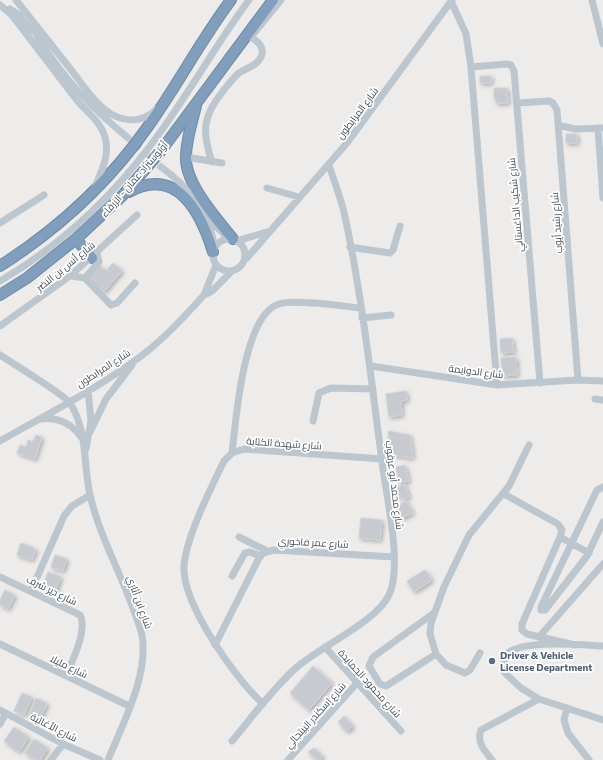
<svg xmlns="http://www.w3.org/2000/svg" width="603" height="760" font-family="Commissioner,Cairo,sans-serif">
<defs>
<filter id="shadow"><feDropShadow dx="2" dy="2" stdDeviation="2" flood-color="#0004"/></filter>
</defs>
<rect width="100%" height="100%" fill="#eeebeb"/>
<path fill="#c8cad1" stroke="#cfd2d7" filter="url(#shadow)" d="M480,76h11v7h-11z
M494,88h13l1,15h-12v-4h-2z
M566,134h11v9h-11z
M113,263l9,8 -18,21 -16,-14 11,-13 7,6z
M512,338l2,14 -13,1 -1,-14z
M516,357l1,18 -15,1 -1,-18z
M406,391l1,9 -6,1 1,14 -13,2 -3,-23z
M388,431l22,4 3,23 -22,-3z
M36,435l6,2 -7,22 -18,-6 3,-8 6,2 2,-7 5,2z
M405,465l4,16 -10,2 -3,-16z
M405,485l4,12 -7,2 -1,-4 -5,2 -3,-9z
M406,501l7,12 -14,6 -6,-11z
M361,518l21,2 -2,20 -21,-2z
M21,543l15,6 -4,11 -15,-5z
M55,555l12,4 -4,12 -12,-4z
M425,570l7,10 -18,12 -7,-11z
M48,572l13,5 -6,15 -13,-5z
M5,590l10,5 -7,14 -8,-4v-5z
M313,666l19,17 -23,27 -19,-17z
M22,693l10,4 -8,18 -10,-4z
M36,698l11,5 -7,17 -11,-5z
M344,716l9,10 -6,6 -9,-10z
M14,727l15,10 -10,15 -15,-11z
M34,739l14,9 -8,12h-4l-11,-7z
M314,748l9,9 -3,3h-3l-9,-8z"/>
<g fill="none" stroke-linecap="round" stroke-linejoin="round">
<path stroke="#ccccce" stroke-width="7" stroke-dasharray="7 3.5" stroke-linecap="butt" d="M127,137l34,30"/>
<defs>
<path id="highway" d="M196,106c-4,17 -10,34 -10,51 -1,27 31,62 47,82
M129,192c48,-27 72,21 84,60
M76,239l16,19
M0,266c58,-37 110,-85 149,-141 29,-41 52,-85 82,-125
M0,295l27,-17 49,-39 46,-43 38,-44 113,-152"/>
</defs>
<use href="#highway" stroke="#6d8aa8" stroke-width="12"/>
<path stroke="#bcc6cf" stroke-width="7" d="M16,0c19,24 37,47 56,71 11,14 23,33 39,43 17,9 31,8 45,-4
M592,0l11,44
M451,1l15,33 5,33 26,318
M0,5l11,9c22,28 43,57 65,85 10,13 24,21 29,38 5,18 -3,33 -10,50
M10,9l9,6 11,16
M30,24c5,7 8,14 13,21 22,35 52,66 84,92
M251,37l30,-37
M471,67l36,-3 4,1 3,6 26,312
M517,103l32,-2 4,2 4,7 21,270
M558,125l17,4 27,-1
M598,128l5,70
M186,157l36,6
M212,162c-10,-30 -10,-45 11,-71 5,-6 10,-13 16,-18 7,-5 18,-7 22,-16 5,-12 -6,-17 -15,-23
M161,167c27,19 46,44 53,76
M267,188l32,9
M209,220l17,16
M0,223l44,-28
M213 255a16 16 0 1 1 32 0a16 16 0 1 1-32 0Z
M237,241l33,-10
M350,247l40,6 3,-3 7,-24
M246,259l101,-116 105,-143
M70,276l15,2 14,-16 -2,-8
M85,278l26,27 6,-2 18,-20
M0,281c58,-34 109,-81 150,-135 36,-47 64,-99 99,-146
M204,295l12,-30
M362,318l29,-3
M0,326l70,-50 67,-61
M0,355c12,8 65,40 70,48 18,28 13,61 20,92 11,48 39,92 52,140 7,40 -19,88 -34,125
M371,366l126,19 81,-5 25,1
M595,399l8,1
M40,419c17,-2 31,4 41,18
M313,421l6,-28 12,-5 42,1
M90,432l16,-33 26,-34
M0,441c46,-26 99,-53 141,-85 23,-17 43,-39 63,-61l8,-4 20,-20
M86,449l5,-28 -3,-31
M232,453c4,-33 11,-138 47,-149 15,-5 63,2 81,4
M603,487l-6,3 -56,117v3h4l42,-54 16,-34
M504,494l54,30 4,6 -2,7 -38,87v6l5,4 48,11
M239,537l28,14
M560,537l29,16
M232,576l13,-23 5,-1 10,4
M0,577l80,38c8,14 -8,47 -14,61
M31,591l33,-75 8,-10 18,-11
M434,613l-61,44 -4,9 11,18 6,2 50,-32
M539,637l64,-73
M0,644l129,62
M215,645l43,-85 5,-7 11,-3 120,7
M603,646c-21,-1 -82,-7 -96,8 -4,5 -3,12 -3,18l17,16 18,11 64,21
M325,647l76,84
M480,653l-10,17 -5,3 -19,-8 -10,-11 -6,-20 1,-11 13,-36 25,-52 40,-49 20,-41
M263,704c-28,-26 -81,-100 -79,-138 2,-29 27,-78 40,-105l8,-8 12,-4 138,10
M567,708l-3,12 4,13 21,27
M0,710l63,34 37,16
M0,724l6,-11
M232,741c21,-25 41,-53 65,-74 24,-21 79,-45 92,-72 14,-29 -3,-100 -7,-133 -11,-84 -20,-167 -38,-250 -4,-16 -10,-31 -15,-47
M51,760l12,-16
M288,760l69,-77
M492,760c-7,-9 -16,-18 -11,-30l58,-31"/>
<use href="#highway" stroke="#819fbc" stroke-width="10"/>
</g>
<circle fill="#5c6f8a" stroke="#fff" stroke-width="1.5" cx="492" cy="661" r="4"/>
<g text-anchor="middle" stroke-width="3.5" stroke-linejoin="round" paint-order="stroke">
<g font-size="10" fill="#444f59" stroke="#fff">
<text transform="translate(357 113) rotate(-53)" y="4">شارع المرابطون</text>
<text transform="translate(134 179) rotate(-49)" y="4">أوتوستراد عمان - الزرقاء</text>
<text transform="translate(515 205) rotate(-95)" y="4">شارع شكيب الداغستاني</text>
<text transform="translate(556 223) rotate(-94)" y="4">شارع رشيد أيوب</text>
<text transform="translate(65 266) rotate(-39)" y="4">شارع أنس بن النضر</text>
<text transform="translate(103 368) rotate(-33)" y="4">شارع المرابطون</text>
<text transform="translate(476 371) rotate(7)" y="4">شارع الدوايمة</text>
<text transform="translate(284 443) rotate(4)" y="4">شارع شهدة الكتابة</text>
<text transform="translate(395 485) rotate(83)" y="4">شارع محمد أبو عرقوب</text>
<text transform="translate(313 542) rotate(3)" y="4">شارع عمر فاخوري</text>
<text transform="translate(52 590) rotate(26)" y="4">شارع دير شرف</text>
<text transform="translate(140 602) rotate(70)" y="4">شارع ابن أثاري</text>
<text transform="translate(69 666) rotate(26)" y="4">شارع مليلا</text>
<text transform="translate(370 683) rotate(48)" y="4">شارع محمود الحمايدة</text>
<text transform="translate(315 715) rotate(-48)" y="4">شارع إسكندر البيتجالي</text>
<text transform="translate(54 727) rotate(27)" y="4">شارع الأغالبة</text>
</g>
<g font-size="10" font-weight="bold" fill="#4e5e75" stroke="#fff" text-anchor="start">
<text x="500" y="659">Driver &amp; Vehicle<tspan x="500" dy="12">License Department</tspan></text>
</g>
</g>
</svg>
